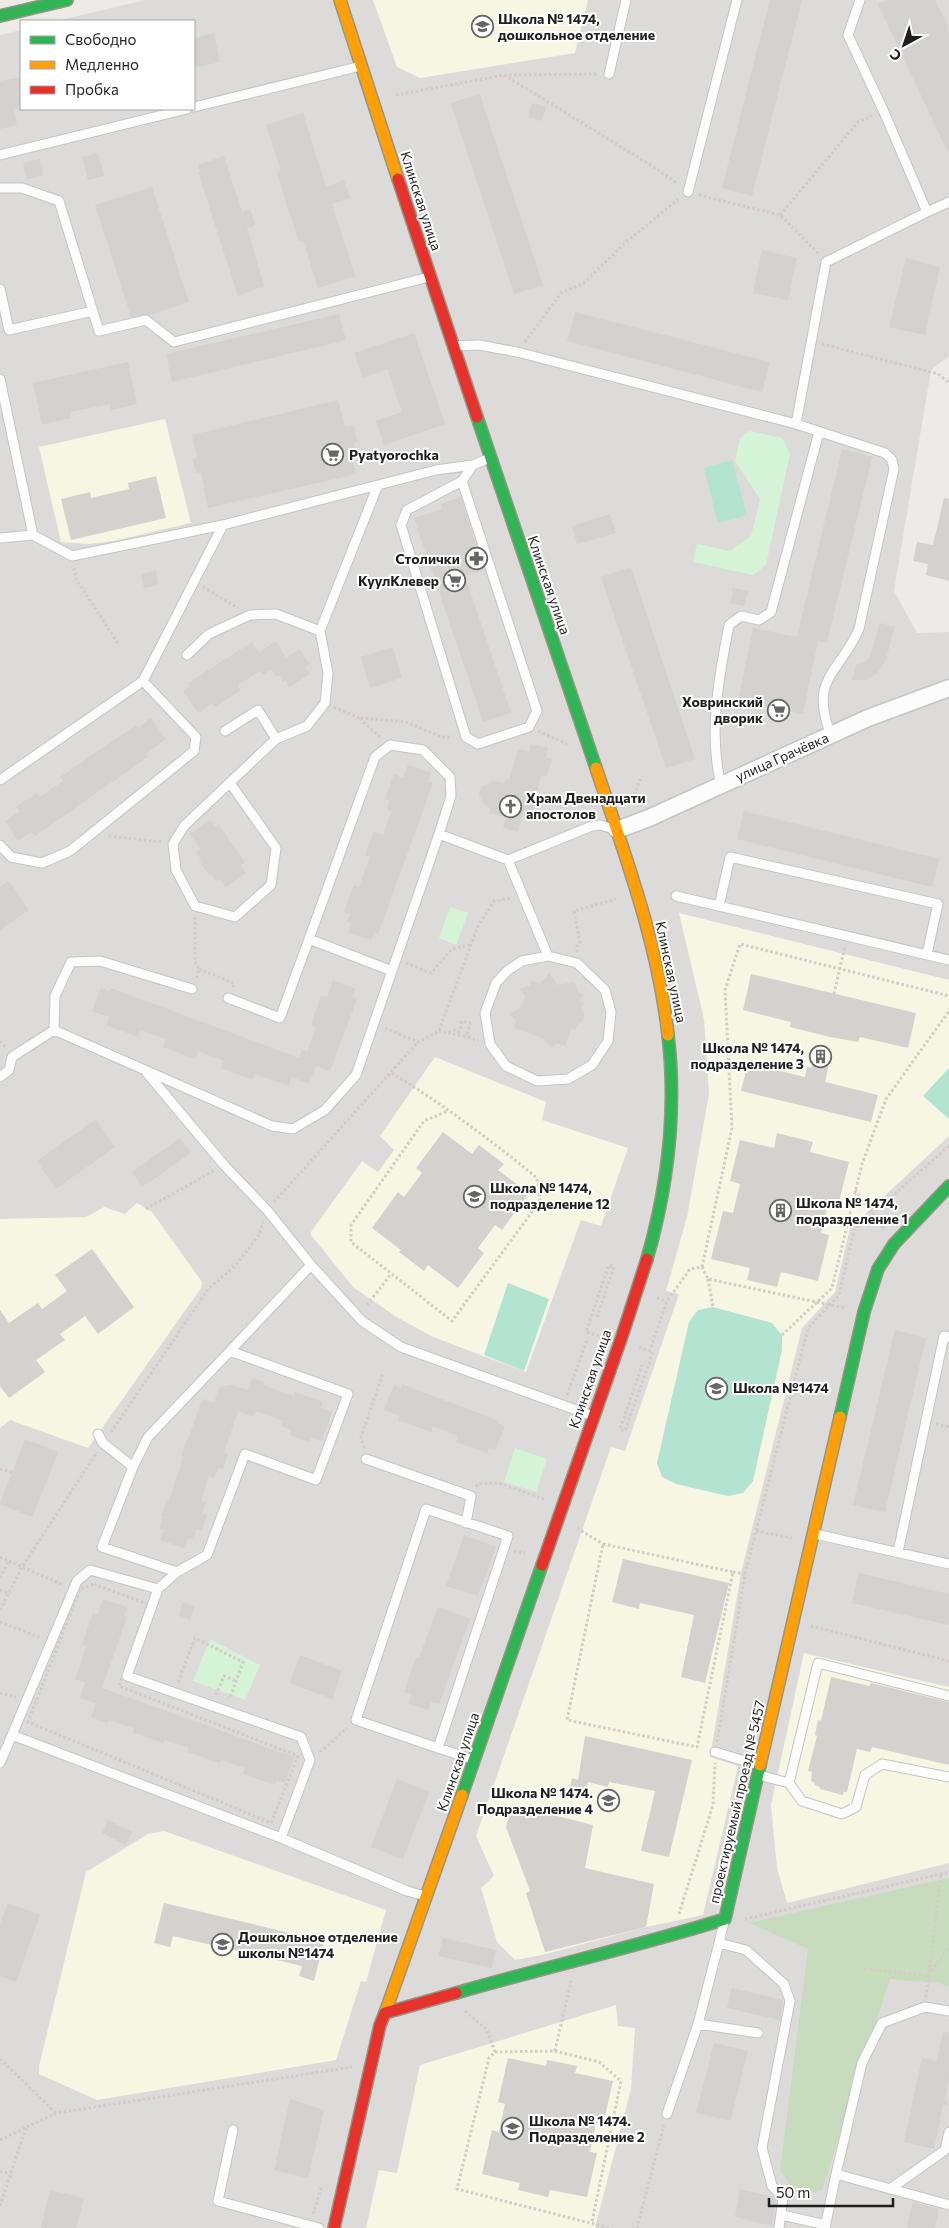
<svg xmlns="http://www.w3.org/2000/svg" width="949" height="2228" font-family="Commissioner,sans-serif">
<rect width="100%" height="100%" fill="#edebe8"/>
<path fill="#dcdbd9" d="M145,0h804v356l-18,14 -37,221 23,42 32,-1v1596h-949v-2193l21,-5v79h173v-88h-138z"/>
<path fill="#f6f6e3" d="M373,0h215l-13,53 -155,25 -23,-11z
M165,419l26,104 -78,18 -23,3 -29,-2 -22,-95z
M679,913l270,67v156l-99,92 -15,64 -33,36 -61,245 -31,184 28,9 -35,149 -57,12 -104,28 -27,5 -18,-18 -16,-54 13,-12 -18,-40 135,-389 14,4 54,-157 -13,-3 21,-74 22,-123 -5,-75z
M435,1057l111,45 -4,18 86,28 -27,78 -20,-6 -55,152 -93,-35 -38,-21 -42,-29 -42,-52v-3l51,-71 16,11 16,-22 -14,-14z
M137,1203l15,9 50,70 -1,6 -113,160 -78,-28 -10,8v-209l86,-2 18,-10 21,7z
M804,1653l145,34v176l-162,40 -10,-35 -6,-63z
M164,1831l222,79 -20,72 -5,-1 -25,79 -239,40 -58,-26v-8l47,-194 62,-38z
M616,2005l2,21 17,2 -4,61 -36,139h-229l13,-58 18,3 23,-108z"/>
<path fill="#c7dcbd" d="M949,1878v109l-11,-4 -48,-4 -68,211 -24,7 -18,-27 28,-221 -59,-26z"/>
<path fill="#d5f3d6" d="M750,431l32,7 8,16 -24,111 -13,10 -60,-13 4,-18 33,7 21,-15 9,-37 -25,-38 5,-23z
M450,907l18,6 -12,32 -17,-7z
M515,1448l32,11 -11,33 -32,-10z
M210,1639l50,26 -15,35 -52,-19z"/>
<path fill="#b2e4d1" d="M732,460l15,55 -29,8 -14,-55z
M949,1068v51l-26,-23z
M508,1283l41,16 -25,72 -40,-16z
M713,1307l59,16 10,12v15l-29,131 -10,12 -15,3 -52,-12 -14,-7 -5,-14 32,-141 9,-12z"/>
<path fill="#d4d1cf" d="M770,0h32l-50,196 -30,-8z
M887,0h48l14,29v126l-71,-151z
M214,33l6,29 -26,6v-30z
M21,77v30l-7,2 3,16 -17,4v-48z
M480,94l63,191 -29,9 -63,-191z
M532,103l14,4 -4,14 -14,-4z
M303,113l23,74 18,-7 6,18 -18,6 23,72 -37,12 -15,-48 -4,1 -13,-38 -9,-31 4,-1 -15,-46z
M98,153l6,23 -16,4 -6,-23z
M224,156l18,56 8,-3 5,13v4l-8,2 17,58 -26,10 -40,-124h2l-2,-7z
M40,159l3,16 -16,4 -4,-16z
M152,187l37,115 -40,13 -18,2 -36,-112z
M762,250l35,8 -9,42 -35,-7z
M906,258l34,9 -15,68 -36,-8z
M575,312l195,50 -8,30 -195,-51z
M339,314l7,26 -174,42 -6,-28z
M414,333l31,91 -61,21 -8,-24 26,-9 -15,-43 -24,9 -9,-25z
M128,362l9,42 -26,6 -1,-6 -40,8 1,6 -29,7 -9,-42z
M338,400l7,27 9,-2 4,17 -4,1 3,13 -5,1 4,17 -148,34 -7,-36 -5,1 -3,-14 4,-1 -5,-23z
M842,449l30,8 -45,186 -9,-2 -15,73 -65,-14 15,-72 44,9z
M156,476l10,42 -95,22 -10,-41 29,-7 1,6 38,-9 -1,-6z
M461,497l23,73 -19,6 46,137 -28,9 -69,-204 28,-9 -1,-5z
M944,498l5,1v82l-23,-6 2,-11 -15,-3 4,-19 16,3z
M610,514l6,19 -39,11 -5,-18z
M631,567l64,192 -29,9 -65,-191z
M156,571l2,14 -14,3 -3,-14z
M733,588l15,3 -4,15 -14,-3z
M880,623l15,4 -10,35 -8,11 -11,7h-14l4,-15 10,-3 5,-8z
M276,641l10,17 13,-9 11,15 -5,3 5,7 -21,13 -3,-7 -3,2 -4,-7 -3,2 -5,-8 -8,6 -3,-4 -22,14 3,5 -26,17 -3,-4 -14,10 -15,-22 7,-4 -2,-4 64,-41 7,11z
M393,647l9,31 -32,10 -9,-31z
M151,718l15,21 -20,15 2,3 -113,79 -4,-4 -13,9 -13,-20 15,-10 -4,-4 21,-14 3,4 23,-16 -3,-4 76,-52 2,3z
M531,744l17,4 -2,9 6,2 -5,18 -6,-2 -9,37 -3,-1 -1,6 -6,-1 -4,16 -15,-4 3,-11 -17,-4 1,-4 -7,-6 -4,-8 2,-8 12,-6 11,2 2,-4 3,1 9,-31 11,3z
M408,765l23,8 -3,9 5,1 -55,151 -4,-2 -3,8 -23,-8 3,-9 -4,-1 3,-9 -6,-1 10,-27 5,2 11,-30 -5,-2 9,-24 9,4 8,-23 -4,-2 3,-9 -5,-2 9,-25 9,4z
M744,811l195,48 -7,28 -195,-48z
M210,820l6,7 3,-2 26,37 -4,3 5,8 -20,14 -6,-8 -3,2 -6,-7 -2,1 -10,-15 2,-1 -5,-7 4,-3 -10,-15z
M9,881l20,29 -29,20v-43z
M549,973l9,12 16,-3 4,10 5,2 -4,8 4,1 -2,6 4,7 -3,6 -5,3 -2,5 -4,-2 -6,18 -8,-3 -6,5 -6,-9 -31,-11 2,-7 -6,-7 11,-7 4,-11 -6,-7 11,-4 1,-4 9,3z
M751,974l165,39 -8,35 -48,-11 -2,5 -28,-5 -40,-10 1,-5 -48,-12z
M333,980l23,9 -4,8 5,2 -27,72 -14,-5 -7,18 -17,-7 -3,9 -34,-12 -2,6 -32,-12 3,-7 -26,-10 -3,8 -32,-12 3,-8 -26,-9 -2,7 -32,-12 3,-8 -17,-6 9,-23 9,3 1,-3 188,70 3,-8 5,2 9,-25 -5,-3 10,-28 6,2z
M813,1061l16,3 -4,18 53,13 -7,27 -130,-31 7,-28 57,14 2,-10 4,1z
M96,1119l19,28 -59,42 -19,-28z
M443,1132l29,22 7,-9 25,19 -6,6 31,23 -27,37 -7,-5 -17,23 6,5 -26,35 -30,-23 -4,6 -25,-19 2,-2 -29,-22 26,-36 6,5 18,-24 -6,-5z
M777,1133l36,9 -3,10 39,10 -12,48 -10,-2 -6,25 8,2 -11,46 -37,-9 -4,15 -30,-7 3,-12 -39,-9 12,-48 10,2 7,-29 -10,-3 10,-41 34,8z
M180,1138l11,15 -49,34 -10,-15z
M92,1249l42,58 -36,27 -13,-18 -25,18 5,6 -29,20 9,12 -36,26 -9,-12v-76l9,13 29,-20 4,6 25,-18 -12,-16z
M895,1330l31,8 -41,174 -32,-7z
M252,1378l12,4 -1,3 31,11 1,-4 28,10 -3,6 12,4 -10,29 -11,-4 -2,5 -19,-7 1,-5 -10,-4 2,-5 -27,-10 -2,6 -16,-6 -14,41 4,2 -5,15 -5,-1 -4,10 -5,-2 -8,24 5,2 -4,11 5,2 -5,15 -5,-1 -4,11 -5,-2 -4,10 -24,-8 4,-10 -5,-2 4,-12h-2l5,-16h3l14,-43h-2l6,-18 1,1 14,-41 12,4 5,-16 12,-2 16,5z
M402,1384l97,37 -1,2 7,3 -10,24 -6,-2 -2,5 -31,-11 2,-6 -25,-10 -2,6 -33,-12 2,-4 -16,-6 10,-25 7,3z
M25,1439l33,13 -26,65 -32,-13z
M464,1535l32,12 -18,49 -32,-10z
M623,1559l106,24 -24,100 -24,-6 13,-62 -54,-12 -1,6 -27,-7z
M858,1573l91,21v31l-97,-22z
M103,1599l24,8 -3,9 3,1 -25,71 192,69 -9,26 -8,-3 -2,5 -32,-11 2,-6 -24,-8 -1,3 -32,-11 1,-4 -25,-8 -1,3 -30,-11 1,-4 -26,-8 -1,3 -16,-6 5,-14 -16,-5 5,-16 -10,-3 12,-34 -5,-1 11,-31 5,2z
M183,1602l12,5 -5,13 -12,-5z
M438,1607l32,12 -31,85 -8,-2 -3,8 -20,-7 4,-9 -8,-2 12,-35 3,1z
M300,1655l42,16 -10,28 -42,-16z
M831,1677l38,9 2,-3 78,19v63l-77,-18 -2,5 -13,-3 -10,43h-3l-1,3 -23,-6v-2l-5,-2 -1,-3 -3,-1 1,-9 -4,-1 9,-35 -2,-1 3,-15 3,1z
M585,1736l107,24 -23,97 -28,-6 14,-60 -46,-9 -1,5 -20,-5 -3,14 -16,-4 3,-14 6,2z
M397,1779l32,13 -26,67 -32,-12z
M512,1805l81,20 -8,43 69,16 -8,43 -101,25 -19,-59 4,-2 -24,-64z
M108,1820l24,12 -6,13 -24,-12z
M8,1903l32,12 -24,67 -16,-6v-52z
M164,1903l160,38 -10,40 -15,-5 3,-10 -129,-30 -3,11 -16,-4z
M443,1938l53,12 -4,18 -54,-12z
M732,1988l51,12 -3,20 -53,-12z
M943,2032l6,1v44l-15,72 -30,-7 18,-84 15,3z
M714,2043l34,8 -18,70 -34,-8z
M508,2058l38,8 1,-6 30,6 -2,7 38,8 -10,44 -7,-2 -6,29 7,1 -10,44 -37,-7 -2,7 -30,-7 2,-7 -38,-9 10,-44 7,2 6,-28 -7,-2z
M290,2099l34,11 -16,68 -34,-8z
M740,2189l34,8 2,3 -4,26 -37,-9z
M50,2190l34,8 -8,30h-35z
M913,2202l26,7 -4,19h-28z"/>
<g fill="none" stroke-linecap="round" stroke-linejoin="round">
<defs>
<path id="lane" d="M860,0l-12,35 36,77 43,100 22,-10
M609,74l17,-74
M194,107l167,-41
M0,155l187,-46
M0,188h22l37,13 40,130 47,-11 28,22 255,-65
M688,192l49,-192
M0,289l9,41 84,-19
M453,346l26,-1 38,7 279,72 89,29 7,7 2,9 -35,160c-21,47 -50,48 -28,107
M0,379l33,156
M796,424l30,-162 101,-50
M462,481l-55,29 -6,15 65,212 12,7 51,-17 8,-16 -75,-230 11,-16
M0,538l33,-3 39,21 151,-31
M187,655l22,-21 41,-19 26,-1 44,17
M225,731l33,-21 18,29
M0,780l143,-99 80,-156 213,-55 37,-5 17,-7
M230,783l46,65 -5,37 -36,32 -40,-11 -19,-36 -3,-26 11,-18 92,-87 31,-13 18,-23 3,-30 -8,-42 58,-146
M721,785c-13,-52 -2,-109 8,-160l12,-9 18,4 12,-8 48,-180
M0,845l11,12 31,6 28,-12 124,-100 2,-14 -53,-56
M676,896l273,64
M719,906l11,-49 208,47 -11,50
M309,939l66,-182 15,-12 33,5 27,27 1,19 -12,38
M548,956l-26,5 -15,10 -11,12 -11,30 5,31 16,22 31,15 31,-2 24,-14 16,-24 3,-29 -6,-22 -28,-27 -29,-7 -40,-96 84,-34 8,-1 14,4
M192,989l-92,-28 -29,1 -16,34 -1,34 218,96 21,3 32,-19 31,-35 36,-104
M228,998l52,20 29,-79 83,32 47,-137 69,26
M147,1073l77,92 43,45 44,55 51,56 39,26 192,69
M0,1077l9,-7 3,-13 42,-27
M230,1351l81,-86
M98,1434l5,9 30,24
M366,1459l105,37 -5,27
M815,1534l134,30
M898,1552l46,-216 5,1
M158,1589l-31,87 174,61 9,23 -29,78
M949,1696l-131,-33 -29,120 13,18 40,13 14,-7 9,-32 17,-11 67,13
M12,1735l65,-154 13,-11 68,19 19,-17 30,-17 38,-101 71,26 32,-86 -118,-43 -82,86 -15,30 -31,80 75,25
M438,1748l-82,-28 70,-211 82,27 -70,212 34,11
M715,1752l43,13
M0,1763l12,-28 269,103 126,53 19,5
M759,1775l30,8
M724,1922l-5,21 27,7 38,34 6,17 -28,147 10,38 11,12 -4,30
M719,1943l-21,81 60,9
M949,2011l-24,-4 -43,16 -20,40 -26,111 113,31
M667,2114l31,-90
M233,2130l-15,71 101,27
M890,2189l55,-39 4,-18
M782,2215l44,10
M825,2228l11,-54"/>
<path id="street" d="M617,830l32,-12 219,-100 81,-30"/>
<path id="fast" d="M0,16l67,-16
M477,417l119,351
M647,1259c21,-73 30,-148 21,-224
M840,1417l24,-105 14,-43 16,-25 55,-58
M462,1795l80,-230
M456,1993c89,-26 180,-46 269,-74l35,-154"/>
<path id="slow" d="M340,0l58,179
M596,768c29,87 62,175 72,267
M760,1765l80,-348
M385,2013l77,-218"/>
<path id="jam" d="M398,179l79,238
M542,1565l80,-229 25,-77
M334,2228l46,-203 5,-12 71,-20"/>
</defs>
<use href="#lane" stroke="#c6c5c4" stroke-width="11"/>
<use href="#street" stroke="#c6c5c4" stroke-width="19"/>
<use href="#fast" stroke="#959780" stroke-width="14"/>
<use href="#slow" stroke="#959780" stroke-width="14"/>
<use href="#jam" stroke="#959780" stroke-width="14"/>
<path stroke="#d6c9c7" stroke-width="3" stroke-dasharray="2.5 2.5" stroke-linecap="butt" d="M504,75l94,-1
M396,95l108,-20 142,87 32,22
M699,195l81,20 39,39
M780,215l78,-93 14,-6
M525,342l36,-49 23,-10 42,-41 54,-44
M822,344l116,30 11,9
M74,568l2,11 43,66
M203,587l35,21
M334,707l25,11
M538,731l29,13
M380,737l-21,-19 47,4 36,15h11
M634,795l8,-19
M109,836l53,6
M195,917v45l4,7 -3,10
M577,952v-6l3,-3 -6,-32 42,-12
M406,963l25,10 21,-24 19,-4
M199,969l35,14 -1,4
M834,994l11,-48
M385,1028l33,14 21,-11 39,-105 16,-25 17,-3
M439,1031l8,2 6,-3 6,2 3,-11 8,2 -3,11 3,4 8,3
M448,1033l22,5
M0,1041l6,7
M392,1073c50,31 99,67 145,105l3,23 -88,120 -101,-79v-17l73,-104 24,-10
M855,1190l29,39
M274,1202l144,-160
M146,1209l69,-39
M702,1267l30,-139 -7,-138 15,-46 209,52
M708,1279l5,28
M657,1298l10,3
M367,1305l24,-31
M597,1317l17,-50 -5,-2 -23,67 13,4
M782,1335l50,-47 30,-124 24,-65 63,-88
M639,1347l14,5 -28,79 -5,-2 23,-66
M651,1347l16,-46 23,-32 12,-2 6,12 137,29
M567,1395l20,-55
M936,1424l13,3
M111,1432l98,-144 26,-22 24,-31 4,-13
M364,1448l-3,-11 22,-64
M0,1469l12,3
M476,1487l2,-3 20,-1 46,16
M577,1528l26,16
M756,1531l36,7
M603,1544l130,28 -36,175 -130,-27z
M514,1551l11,2
M0,1557l63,28
M745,1574l63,-246 31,-33 15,-65 95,-84
M0,1578l9,-17
M94,1584l53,20 -28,82 179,70 -27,67 -243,-101 52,-133z
M0,1590l9,4
M0,1610l22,-43 75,-115
M0,1622l41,16
M811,1626l138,35
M178,1682l17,-44 48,24 -13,36 -2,-1
M0,1693l16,4
M216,1695l8,-19 12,5
M717,1742l28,-168 -12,-2
M320,1752l27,-24
M679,1914l34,-109 2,-42
M745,1919l204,-47
M864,1969l63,7 22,-29
M926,1997l15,-123
M465,2011l22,19 8,22 -6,6 -32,131 153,39
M555,2051l16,-70
M495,2052l60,-1 44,11 22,19 -29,141
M0,2059l56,54
M944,2103l5,1
M0,2140l56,-27 296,-46
M0,2172l11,1
M0,2206l26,-78
M313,2214l9,-29
M637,2228l27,-103"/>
<use href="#lane" stroke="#fcfcfc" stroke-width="9"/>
<use href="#street" stroke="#fcfcfc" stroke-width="16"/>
<use href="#fast" stroke="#30b455" stroke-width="11"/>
<use href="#slow" stroke="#ff9f0a" stroke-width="11"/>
<use href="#jam" stroke="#e5322d" stroke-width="11"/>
</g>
<defs>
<symbol id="school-ring" viewBox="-11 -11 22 22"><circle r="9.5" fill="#fff" stroke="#676665" stroke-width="1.5"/><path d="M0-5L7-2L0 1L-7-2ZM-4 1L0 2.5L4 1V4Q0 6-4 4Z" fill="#676665"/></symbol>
<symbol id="supermarket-ring" viewBox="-11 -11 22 22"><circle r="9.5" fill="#fff" stroke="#676665" stroke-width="1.5"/><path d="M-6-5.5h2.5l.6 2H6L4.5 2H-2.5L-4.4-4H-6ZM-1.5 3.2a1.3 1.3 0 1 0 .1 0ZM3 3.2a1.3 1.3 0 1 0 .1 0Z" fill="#676665"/></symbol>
<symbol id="pharmacy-ring" viewBox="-11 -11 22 22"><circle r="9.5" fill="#fff" stroke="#676665" stroke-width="1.5"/><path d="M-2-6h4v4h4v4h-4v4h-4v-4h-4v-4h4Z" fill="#676665"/></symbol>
<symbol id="church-ring" viewBox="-11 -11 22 22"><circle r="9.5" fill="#fff" stroke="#676665" stroke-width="1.5"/><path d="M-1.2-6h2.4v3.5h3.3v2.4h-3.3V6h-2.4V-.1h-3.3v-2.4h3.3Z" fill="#676665"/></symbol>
<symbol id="building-ring" viewBox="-11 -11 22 22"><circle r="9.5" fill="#fff" stroke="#676665" stroke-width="1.5"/><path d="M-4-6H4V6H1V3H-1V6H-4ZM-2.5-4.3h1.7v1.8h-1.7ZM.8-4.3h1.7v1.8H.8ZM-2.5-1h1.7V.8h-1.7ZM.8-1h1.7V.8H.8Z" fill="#676665"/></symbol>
</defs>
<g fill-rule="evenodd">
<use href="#school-ring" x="470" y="14" width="25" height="25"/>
<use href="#supermarket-ring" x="320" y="442" width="25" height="25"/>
<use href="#pharmacy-ring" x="464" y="546" width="25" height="25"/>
<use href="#supermarket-ring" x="442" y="568" width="25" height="25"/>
<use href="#supermarket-ring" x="766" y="698" width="25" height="25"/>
<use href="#church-ring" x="498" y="794" width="25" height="25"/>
<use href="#building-ring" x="808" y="1044" width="25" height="25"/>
<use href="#school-ring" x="462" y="1184" width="25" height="25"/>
<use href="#building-ring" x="768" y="1198" width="25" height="25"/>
<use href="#school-ring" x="704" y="1376" width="25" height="25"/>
<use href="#school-ring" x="596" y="1788" width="25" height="25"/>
<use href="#school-ring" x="210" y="1932" width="25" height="25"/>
<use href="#school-ring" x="500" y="2116" width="25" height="25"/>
</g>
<g text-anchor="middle" stroke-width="4" stroke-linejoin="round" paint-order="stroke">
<g font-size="14" font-weight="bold" fill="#1f1f1f" stroke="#fff" text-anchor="start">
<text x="498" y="24">Школа № 1474,<tspan x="498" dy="16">дошкольное отделение</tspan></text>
<text x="349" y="460">Pyatyorochka</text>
<text x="460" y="564" text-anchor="end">Столички</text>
<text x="439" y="586" text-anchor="end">КуулКлевер</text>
<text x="763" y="707" text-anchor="end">Ховринский<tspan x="763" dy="16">дворик</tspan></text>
<text x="526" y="803">Храм Двенадцати<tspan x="526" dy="16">апостолов</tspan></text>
<text x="804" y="1053" text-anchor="end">Школа № 1474,<tspan x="804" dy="16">подразделение 3</tspan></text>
<text x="490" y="1193">Школа № 1474,<tspan x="490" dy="16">подразделение 12</tspan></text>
<text x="796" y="1208">Школа № 1474,<tspan x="796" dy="16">подразделение 1</tspan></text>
<text x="733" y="1393">Школа №1474</text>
<text x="593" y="1798" text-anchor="end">Школа № 1474.<tspan x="593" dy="16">Подразделение 4</tspan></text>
<text x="238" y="1942">Дошкольное отделение<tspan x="238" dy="16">школы №1474</tspan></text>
<text x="529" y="2126">Школа № 1474.<tspan x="529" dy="16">Подразделение 2</tspan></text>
</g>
<g font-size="14" fill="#1f1f1f" stroke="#fff">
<text transform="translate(421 201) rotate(72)" y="5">Клинская улица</text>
<text transform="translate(549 585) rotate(71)" y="5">Клинская улица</text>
<text transform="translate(782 757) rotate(-24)" y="5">улица Грачёвка</text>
<text transform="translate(671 972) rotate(78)" y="5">Клинская улица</text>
<text transform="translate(590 1379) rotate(-71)" y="5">Клинская улица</text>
<text transform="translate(458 1762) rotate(-71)" y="5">Клинская улица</text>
<text transform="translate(737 1802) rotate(-77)" y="5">проектируемый проезд № 5457</text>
</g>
</g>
<rect x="20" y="20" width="175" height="90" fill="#ffffff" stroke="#a5a5a5"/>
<rect x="30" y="36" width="25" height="8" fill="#30b455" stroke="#a5a5a5"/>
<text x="65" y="45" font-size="15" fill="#1f1f1f">Свободно</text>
<rect x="30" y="61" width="25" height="8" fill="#ff9f0a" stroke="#a5a5a5"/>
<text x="65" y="70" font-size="15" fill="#1f1f1f">Медленно</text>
<rect x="30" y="86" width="25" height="8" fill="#e5322d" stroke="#a5a5a5"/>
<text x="65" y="95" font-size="15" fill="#1f1f1f">Пробка</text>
<g transform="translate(904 45) rotate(220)" stroke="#ffffff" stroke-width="4" paint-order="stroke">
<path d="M0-4L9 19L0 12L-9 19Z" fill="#1f1f1f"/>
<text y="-8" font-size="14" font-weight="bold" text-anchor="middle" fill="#1f1f1f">С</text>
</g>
<path d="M769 2198v8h124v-8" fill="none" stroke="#1f1f1f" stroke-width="2.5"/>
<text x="776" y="2198" font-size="15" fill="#1f1f1f" stroke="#ffffff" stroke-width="4" paint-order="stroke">50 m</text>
</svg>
